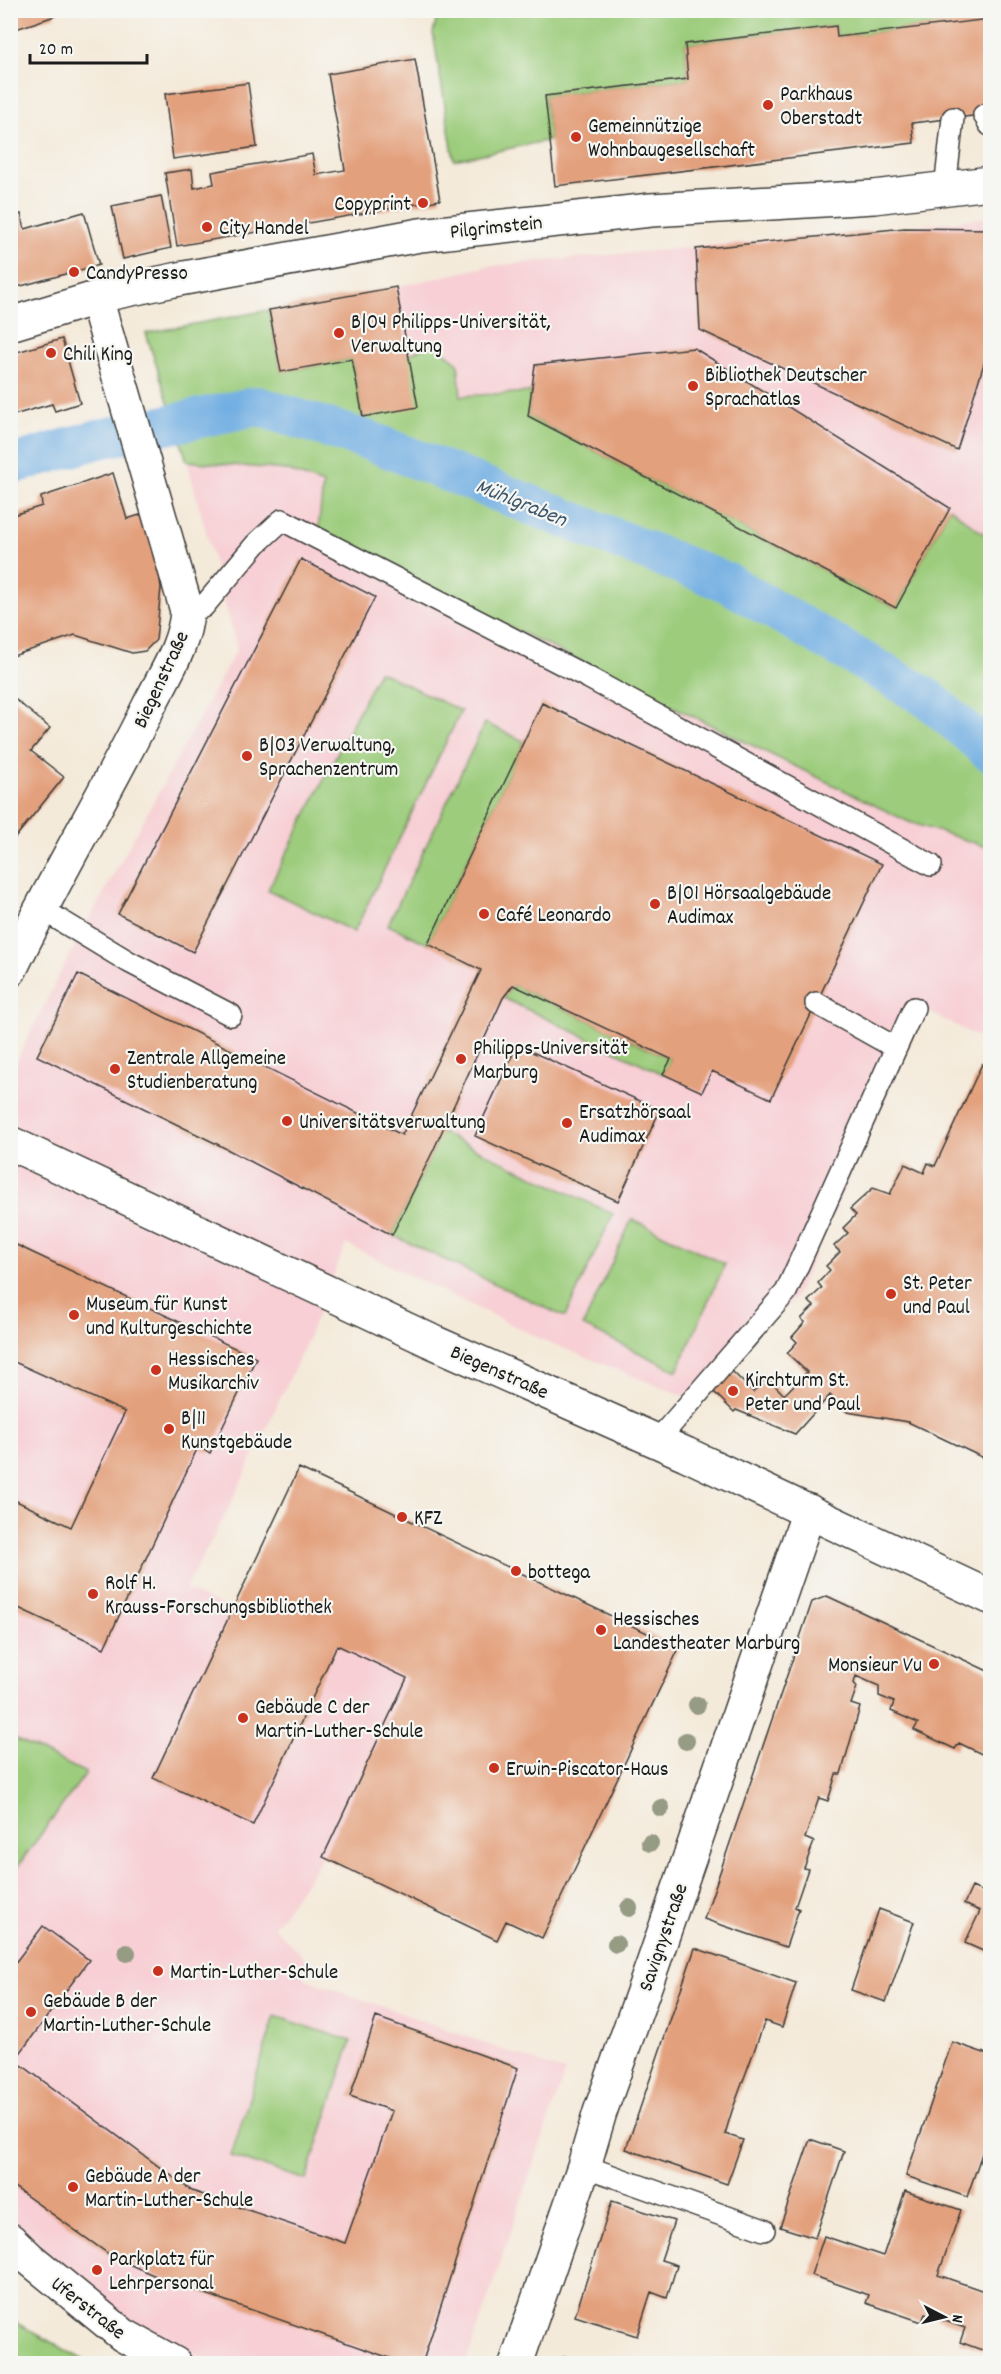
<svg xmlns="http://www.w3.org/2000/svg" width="1001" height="2374" font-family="Dekko,sans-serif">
<rect width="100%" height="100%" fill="#f6f6f2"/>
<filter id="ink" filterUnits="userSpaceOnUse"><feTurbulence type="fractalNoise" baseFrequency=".0167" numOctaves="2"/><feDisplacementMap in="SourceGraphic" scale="12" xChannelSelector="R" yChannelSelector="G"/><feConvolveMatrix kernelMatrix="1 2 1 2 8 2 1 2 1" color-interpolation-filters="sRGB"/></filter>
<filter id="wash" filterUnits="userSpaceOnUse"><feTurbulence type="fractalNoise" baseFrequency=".008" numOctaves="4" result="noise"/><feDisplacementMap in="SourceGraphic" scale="24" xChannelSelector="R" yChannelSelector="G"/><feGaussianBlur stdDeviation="1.35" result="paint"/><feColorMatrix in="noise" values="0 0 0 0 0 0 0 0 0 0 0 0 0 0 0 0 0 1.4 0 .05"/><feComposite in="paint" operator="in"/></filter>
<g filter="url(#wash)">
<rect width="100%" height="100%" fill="#f4eada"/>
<path fill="#f7cfd4" d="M990,217v826l-65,-33 -130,288 -109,99 -143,-57 -197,-96 -43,106 -75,160 -43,79 146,68 6,-12 70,33 -84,179 -49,70 36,37 -7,14 262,94 -99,291h-251l-93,-42 -111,-97 -1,-1149 52,-106 175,-320 -50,-188 -41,-128 250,-46 93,-21 415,-38z"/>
<path fill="#9ccc7b" stroke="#5c744c" stroke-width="1.5" d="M439,10l551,1v8l-153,18 -1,-11 -151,18 3,35 -143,17 5,44 -96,20 -21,-127z
M269,310l12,62 71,-13 11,58 45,-62 25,-12 25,20 3,33 70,-4 -3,24 368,192 54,-100 40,31v309l-81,-26 -591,-289 5,-49 -37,-14 -99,-9 -41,-128z
M379,671l82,40 -107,221 -86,-42z
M485,723l39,18 -96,203 -40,-19z
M513,985l158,74 -8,15 -160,-76z
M440,1132l173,82 -48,103 -173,-82 41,-84z
M632,1219l93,45 -48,107 -94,-45z
M11,1737l75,36 -75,102z
M275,2016l76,25 -45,139 -75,-24z
M11,2320l78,43h-78z"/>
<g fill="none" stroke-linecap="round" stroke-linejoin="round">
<path stroke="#70ade2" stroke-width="40" d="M10,465l85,-25 162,-34 113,35 358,142 201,116 61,53"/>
</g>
<g id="blocks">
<path fill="#e3a07d" d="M10,10h49v1l-5,2 1,3 -45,15z
M990,19v95l-78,9 2,20 -359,43 -10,-90 143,-17 -3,-35 151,-18 1,11z
M415,59l25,141 -263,46 -12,-73 27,-4 2,19 20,-4 -2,-12 100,-18 4,21 29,-5 -17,-96z
M248,83l9,64 -84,12 -8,-65z
M161,196l10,52 -48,11 -11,-53z
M84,212l15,53 -89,24v-72l11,-3 4,15z
M905,228l85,1v115l-33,106 -257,-120 -4,-81z
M396,287l22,120 -55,10 -11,-58 -71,13 -12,-62z
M62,339l18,64 -25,8 -3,-7 -42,12v-62z
M694,348l256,160 -54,100 -368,-192 7,-51z
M113,473l14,46 16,-5 15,53 3,20 -5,53 -11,11 -13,2 -57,-18 -65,22v-141l32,-10 -1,-9z
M301,559l74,38 -182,355 -75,-38z
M10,695l40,33 -19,23 33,26 -54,67z
M542,703l340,161 -111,235 -59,-28 -10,21 -39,-18 8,-15 -158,-74 -10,13 -70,153 -41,84 -173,-90 -182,-89 41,-82 324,161 79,-165 -53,-26z
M517,1045l143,65 -42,91 -143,-65z
M982,1064l8,4v393l-82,-39 -61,-10 -17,-17 -35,39 -59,-24 -2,2 -22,-22 20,-19 21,21 14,-15 17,18 23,-23 -20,-19 10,-11 -5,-5 13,-15 -4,-3 13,-13 -6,-5 14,-13 -4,-5 12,-13 -4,-4 14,-14 -6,-6 14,-13 -5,-5 13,-13 -6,-6 23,-21 17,6 15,-30 19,9 4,-10 7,3z
M10,1242l246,116 -46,95 -12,-6 -94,201 -94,-44v-106l61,29 54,-115 -115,-52z
M299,1468l380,180 -137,290 -36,-17 -9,19 -174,-83 84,-179 -70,-33 -84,180 -100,-47z
M827,1596l163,76v86l-31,-15 -4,6 -41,-19 4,-7 -27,-12 3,-9 -15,-6v-10l-23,-10 -2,7 3,4 -6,17 9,3 -19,67h-5l-8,27 -9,-3 -14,40 9,4 -10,26 4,1 -13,38 4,2 -13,38 -82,-28 108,-317z
M972,1887l18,8v59l-25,-11 15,-32 -16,-7z
M879,1909l35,13 -28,80 -35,-12z
M43,1926l46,34 -74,100 177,131 153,52 47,-132 -42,-15 26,-79 142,51 -96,296h-15l-247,-86 -47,-21 -103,-73v-224l5,3z
M695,1948l101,35 -14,44 -17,-6 -33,90 -7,23 18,6 -16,44 -101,-35z
M952,2042l38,13v75l-23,67 -61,-21z
M810,2139l34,12 -29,87 -35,-11z
M905,2191l56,19 -23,65 52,18v60l-30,-11 5,-14 -40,-14 -3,8 -56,-19 3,-8 -58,-20 13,-39 59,20z
M612,2201l62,20 -13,39 16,5 -10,33 -16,-6 -14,44 -62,-20z
M563,2357l44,5 -1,2h-44z"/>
</g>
</g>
<g filter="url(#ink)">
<use href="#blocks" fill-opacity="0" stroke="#3c3b38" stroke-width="1.5"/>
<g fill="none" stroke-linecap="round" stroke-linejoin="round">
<defs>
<path id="service" d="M984,115l6,10
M945,189l8,-71
M187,611l16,-4 53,-63 26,-24 307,158 342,187
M40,908l89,54 102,53
M816,1003l80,45
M656,1442l130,-150 128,-284
M584,2166l180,64"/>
<path id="minor" d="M10,970c43,-89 94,-174 138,-262 15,-31 37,-62 39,-97l-91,-313
M10,2240l20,19 93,76 52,29
M516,2364l68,-198 16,-54 53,-148 156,-453"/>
<path id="secondary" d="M10,324l102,-31 67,-14 241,-44 231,-25 223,-13 116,-14
M10,1143l421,198 255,113 304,143"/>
</defs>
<use href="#service" stroke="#3c3b38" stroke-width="24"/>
<use href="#minor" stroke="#3c3b38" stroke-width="36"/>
<use href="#secondary" stroke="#3c3b38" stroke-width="36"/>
<use href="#service" stroke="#fff" stroke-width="21"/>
<use href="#minor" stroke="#fff" stroke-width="33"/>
<use href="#secondary" stroke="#fff" stroke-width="33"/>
</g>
<g fill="#969b84">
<circle cx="697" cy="1705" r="9"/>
<circle cx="686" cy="1741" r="9"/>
<circle cx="661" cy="1808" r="9"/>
<circle cx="650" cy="1843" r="9"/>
<circle cx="629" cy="1908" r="9"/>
<circle cx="616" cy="1944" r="9"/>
<circle cx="127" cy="1953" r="9"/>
</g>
</g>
<g fill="#c8321e" stroke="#f6f6f2" stroke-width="2">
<circle cx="768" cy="105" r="6"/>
<circle cx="576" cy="137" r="6"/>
<circle cx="423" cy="203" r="6"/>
<circle cx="207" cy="227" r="6"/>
<circle cx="74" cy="272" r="6"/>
<circle cx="339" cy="333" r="6"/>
<circle cx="51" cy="353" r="6"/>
<circle cx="693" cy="386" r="6"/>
<circle cx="247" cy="756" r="6"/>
<circle cx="655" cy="904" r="6"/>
<circle cx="484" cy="914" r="6"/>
<circle cx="461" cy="1059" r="6"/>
<circle cx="115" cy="1069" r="6"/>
<circle cx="287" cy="1121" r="6"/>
<circle cx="567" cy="1123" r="6"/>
<circle cx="891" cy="1294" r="6"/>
<circle cx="74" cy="1315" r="6"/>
<circle cx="156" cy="1370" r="6"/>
<circle cx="733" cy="1391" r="6"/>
<circle cx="169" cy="1429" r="6"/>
<circle cx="402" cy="1517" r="6"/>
<circle cx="516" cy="1571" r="6"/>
<circle cx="93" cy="1594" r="6"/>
<circle cx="601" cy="1630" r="6"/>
<circle cx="934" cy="1664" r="6"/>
<circle cx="243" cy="1718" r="6"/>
<circle cx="494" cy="1768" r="6"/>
<circle cx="158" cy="1971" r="6"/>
<circle cx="31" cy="2012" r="6"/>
<circle cx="73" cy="2187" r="6"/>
<circle cx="97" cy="2270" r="6"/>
</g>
<g text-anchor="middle" stroke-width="4.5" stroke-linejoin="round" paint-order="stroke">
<g font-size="21" fill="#1c1c1c" stroke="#f6f6f2" text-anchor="start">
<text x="780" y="100">Parkhaus<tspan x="780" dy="24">Oberstadt</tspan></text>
<text x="588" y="132">Gemeinnützige<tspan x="588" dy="24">Wohnbaugesellschaft</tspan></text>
<text x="411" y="210" text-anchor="end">Copyprint</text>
<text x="219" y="234">City Handel</text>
<text x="86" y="279">CandyPresso</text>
<text x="351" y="328">B|04 Philipps-Universität,<tspan x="351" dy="24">Verwaltung</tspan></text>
<text x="63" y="360">Chili King</text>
<text x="705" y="381">Bibliothek Deutscher<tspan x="705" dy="24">Sprachatlas</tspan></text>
<text x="259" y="751">B|03 Verwaltung,<tspan x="259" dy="24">Sprachenzentrum</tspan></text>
<text x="667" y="899">B|01 Hörsaalgebäude<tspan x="667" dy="24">Audimax</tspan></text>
<text x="496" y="921">Café Leonardo</text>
<text x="473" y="1054">Philipps-Universität<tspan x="473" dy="24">Marburg</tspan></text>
<text x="127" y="1064">Zentrale Allgemeine<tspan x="127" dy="24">Studienberatung</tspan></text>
<text x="579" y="1118">Ersatzhörsaal<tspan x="579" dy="24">Audimax</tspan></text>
<text x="299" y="1128">Universitätsverwaltung</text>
<text x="903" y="1289">St. Peter<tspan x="903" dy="24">und Paul</tspan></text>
<text x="86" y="1310">Museum für Kunst<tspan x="86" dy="24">und Kulturgeschichte</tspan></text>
<text x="168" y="1365">Hessisches<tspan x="168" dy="24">Musikarchiv</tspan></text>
<text x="745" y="1386">Kirchturm St.<tspan x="745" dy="24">Peter und Paul</tspan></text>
<text x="181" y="1424">B|11<tspan x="181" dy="24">Kunstgebäude</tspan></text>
<text x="414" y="1524">KFZ</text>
<text x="528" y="1578">bottega</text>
<text x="105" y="1589">Rolf H.<tspan x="105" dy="24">Krauss-Forschungsbibliothek</tspan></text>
<text x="613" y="1625">Hessisches<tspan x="613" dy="24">Landestheater Marburg</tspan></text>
<text x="922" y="1671" text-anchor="end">Monsieur Vu</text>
<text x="255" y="1713">Gebäude C der<tspan x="255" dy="24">Martin-Luther-Schule</tspan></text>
<text x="506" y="1775">Erwin-Piscator-Haus</text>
<text x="170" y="1978">Martin-Luther-Schule</text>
<text x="43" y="2007">Gebäude B der<tspan x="43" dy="24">Martin-Luther-Schule</tspan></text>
<text x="85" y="2182">Gebäude A der<tspan x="85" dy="24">Martin-Luther-Schule</tspan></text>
<text x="109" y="2265">Parkplatz für<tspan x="109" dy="24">Lehrpersonal</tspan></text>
</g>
<g font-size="21" fill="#1c1c1c" stroke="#f6f6f2">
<text transform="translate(496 226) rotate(-6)" y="7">Pilgrimstein</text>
<text transform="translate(160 679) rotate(-65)" y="7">Biegenstraße</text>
<text transform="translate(500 1371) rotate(24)" y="7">Biegenstraße</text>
<text transform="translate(662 1937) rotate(-71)" y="7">Savignystraße</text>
<text transform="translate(89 2307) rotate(38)" y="7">Uferstraße</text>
</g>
<g font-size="22" font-style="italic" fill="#3e566b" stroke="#f6f6f2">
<text transform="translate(522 501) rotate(22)" y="8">Mühlgraben</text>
</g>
</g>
<rect width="1001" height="2374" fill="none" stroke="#f6f6f2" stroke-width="36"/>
<g transform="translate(944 2317) rotate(97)" stroke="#f6f6f2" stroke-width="4.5" paint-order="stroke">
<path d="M0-4.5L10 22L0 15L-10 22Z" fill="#1c1c1c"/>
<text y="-9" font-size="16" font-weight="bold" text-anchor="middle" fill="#1c1c1c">N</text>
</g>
<path d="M30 54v9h117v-9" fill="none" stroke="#1c1c1c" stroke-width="3"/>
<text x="39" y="54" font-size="18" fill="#1c1c1c" stroke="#f6f6f2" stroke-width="4.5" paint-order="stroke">20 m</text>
</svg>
